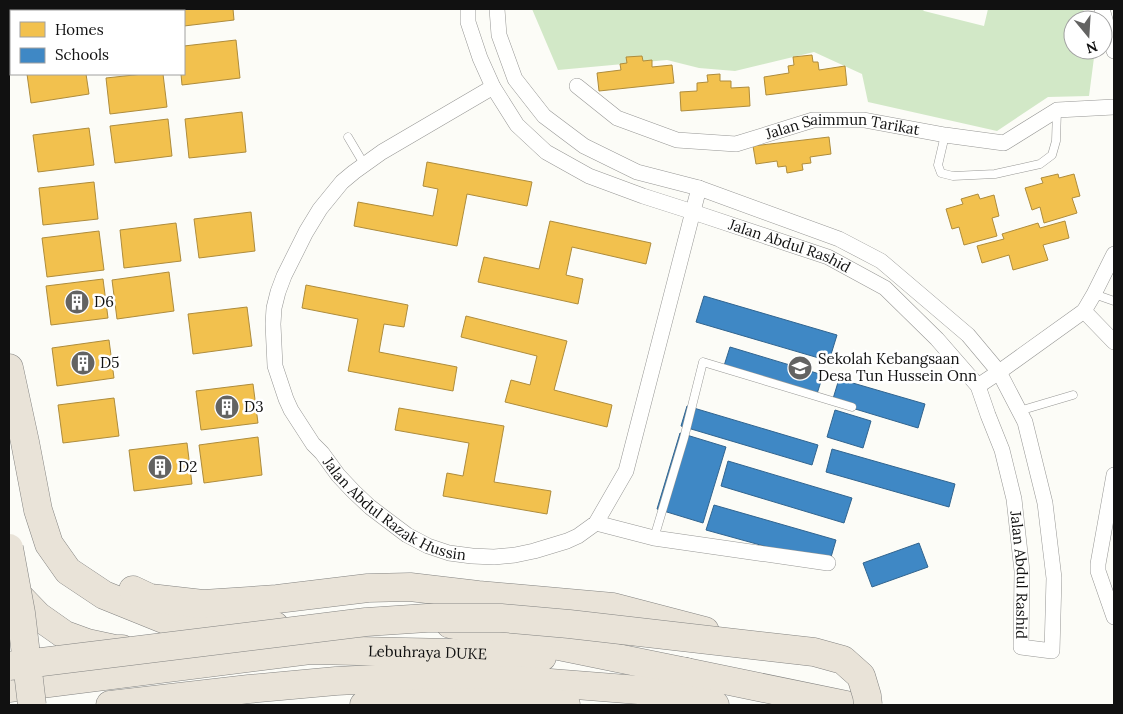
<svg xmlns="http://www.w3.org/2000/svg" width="1123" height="714" font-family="Lora,serif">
<rect width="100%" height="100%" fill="#fcfcf7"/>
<path fill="#d2e8c7" d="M532,9h390l2,2 60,15 4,-17h95l4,11h-14v30h22l-6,46 -41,1 -51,34 -129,-29 -6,-28 -48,-22 -79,19 -36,-3 -32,-8 -109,10z"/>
<path fill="#f2c14e" stroke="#ae8c3c" d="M21,9h57v2h-57z
M177,9h56l1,11 -50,6v-15h-7z
M236,40l4,38 -58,7 -1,-11h3v-28z
M812,55l1,7h5l1,8 26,-4 2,19 -81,10 -2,-18 25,-4 -1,-7 6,-1 -1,-8z
M642,56l1,5 9,-1v7l20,-2 2,18 -75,8 -2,-18 24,-3 -1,-6 7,-1 -1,-6z
M27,74h59l3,20 -58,9z
M143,74h20l4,33 -57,7 -4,-36z
M720,74v7h11v7l18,-1 1,19 -69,5 -1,-19 17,-1v-8l11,-1 -1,-7z
M242,112l4,40 -57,6 -4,-39z
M168,119l4,37 -57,7 -5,-37z
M89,128l5,37 -56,7 -5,-37z
M829,137l2,17 -21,3 1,6 -9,1 1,6 -16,3 -1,-7 -8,1 -1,-6 -21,3 -3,-18z
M427,162l105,20 -5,24 -60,-12 -10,52 -103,-20 4,-24 75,14 5,-27 -15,-3z
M1058,174l1,4 15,-4 6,22 -8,2 5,15 -33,10 -4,-16 -8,3 -7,-22 18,-5 -2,-5z
M94,182l4,37 -55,6 -4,-37z
M978,194l2,5 14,-4 5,21 -7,2 5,18 -33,9 -5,-18 -7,2 -6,-20 17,-5 -2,-5z
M251,212l4,39 -56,7 -5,-39z
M550,221l101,22 -5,21 -74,-17 -6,28 17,4 -5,25 -100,-22 6,-25 55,12z
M1065,221l4,17 -26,7 5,15 -35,10 -4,-15 -27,8 -5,-17 27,-7 -2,-5 36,-11 2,5z
M176,223l5,38 -57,7 -4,-38z
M99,231l5,39 -57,7 -5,-39z
M169,272l5,39 -57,8 -5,-39z
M103,279l5,39 -57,7 -5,-39z
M306,285l102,20 -4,22 -20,-3 -5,28 78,15 -4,24 -105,-20 10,-52 -56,-11z
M247,307l5,39 -59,8 -5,-40z
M466,316l101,25 -13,49 58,15 -5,22 -102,-25 6,-22 19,5 7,-29 -76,-19z
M109,340l5,38 -57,8 -5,-38z
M253,384l5,39 -57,7 -5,-39z
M114,398l5,38 -56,7 -5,-38z
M399,408l105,18 -10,56 57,9 -4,23 -104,-18 4,-23 16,3 6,-33 -74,-13z
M258,437l4,38 -58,8 -5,-38z
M187,443l5,41 -58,7 -5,-41z"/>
<path fill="#3f88c5" stroke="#31648f" d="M704,296l133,39 -8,26 -133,-39z
M730,347l93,28 -7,22 -93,-28z
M839,379l86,25 -7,24 -86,-26z
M687,406l131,39 -6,20 -131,-39z
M835,410l36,11 -8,27 -36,-11z
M680,433l46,14 -23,76 -46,-14z
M832,449l123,35 -6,23 -123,-35z
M728,461l124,37 -8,25 -123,-37z
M714,505l122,35 -7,24 -123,-34z
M919,543l9,24 -56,20 -9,-24z"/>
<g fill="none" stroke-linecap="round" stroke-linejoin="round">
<defs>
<path id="lane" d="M148,9l1,2
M121,11l1,-2
M945,135l-7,30 3,8 12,3 42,-2 45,-10 12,-9 4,-14 1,-31
M348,137l16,27
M1094,294l20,7
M1019,411l54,-16
M654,538l30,-100 19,-76 149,45"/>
<g id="street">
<path id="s1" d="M468,9v13l12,36 13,29 24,38 29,27 43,24 54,20 50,16 135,45 57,31 52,51 41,47 10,29 14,35 12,49 8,72 -1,76 31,4 2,-73 -9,-75 -20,-81 -26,-50 -31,-37 -87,-74 -42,-22 -140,-51 -62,-16 -53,-26 -40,-30 -29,-37 -16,-44 -2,-26"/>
<path d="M1102,9l12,42"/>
<path id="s2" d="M577,86l40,32 60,22 59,4 77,-24h51l81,15 59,8 53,-33 57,-3"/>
<path id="s3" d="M493,87l-111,65 -28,20 -12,10 -22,27 -14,23 -22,44 -6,16 -4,16 -1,16 2,42 11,33 5,11 22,34 9,9 16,22 15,16 17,16 37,28 21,11 21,7 23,3 22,1 21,-2 19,-4 33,-10 11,-5 18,-13 30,-52 73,-283"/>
<path d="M1084,311l30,31"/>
<path d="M978,386l21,-14 85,-61 10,-17 20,-40"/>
<path d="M1114,475l-16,89v7l16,46"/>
<path d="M596,523l58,15 174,25"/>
</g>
<g id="highway">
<path d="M9,368l16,74 13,68 11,34 19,27 36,24 62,25 109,6"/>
<path d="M10,585l1,3 27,28 27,19 22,8 28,6h7"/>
<path d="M133,590l17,8 53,6 74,-5 91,-11 42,-1 68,8 135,12 92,24"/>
<path d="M450,624l236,48"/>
<path d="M669,670l17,2 160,33"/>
<path id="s4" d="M9,688l301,-38 143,3 89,4"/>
<path d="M110,705l139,-16 87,-8 80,-4 109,4 114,9 76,15"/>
<path d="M364,705c68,-4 135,-3 202,0"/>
</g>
</defs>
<use href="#lane" stroke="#979795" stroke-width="9"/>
<use href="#street" stroke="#979795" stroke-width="16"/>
<use href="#highway" stroke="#848482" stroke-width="29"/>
<use href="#lane" stroke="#fffffe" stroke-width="8"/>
<use href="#street" stroke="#fffffe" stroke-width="15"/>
<use href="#highway" stroke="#e9e3d8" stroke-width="28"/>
<defs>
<path id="highway-bridge" d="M9,548l12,65 11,92
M9,666l357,-44 61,-4h74l68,6 245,28 29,8 18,16 6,20 1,9"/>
</defs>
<use href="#highway-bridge" stroke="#848482" stroke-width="29" stroke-linecap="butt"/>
<use href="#highway-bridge" stroke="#e9e3d8" stroke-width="28"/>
</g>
<defs>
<symbol id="building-disc" viewBox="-11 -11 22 22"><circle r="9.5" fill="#636362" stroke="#fff"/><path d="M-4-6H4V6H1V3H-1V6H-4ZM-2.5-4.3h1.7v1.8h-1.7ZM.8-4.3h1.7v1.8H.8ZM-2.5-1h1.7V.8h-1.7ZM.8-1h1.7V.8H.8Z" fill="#fff"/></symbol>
<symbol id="school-disc" viewBox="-11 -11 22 22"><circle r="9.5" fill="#636362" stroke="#fff"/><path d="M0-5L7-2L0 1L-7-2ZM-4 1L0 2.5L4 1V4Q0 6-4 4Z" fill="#fff"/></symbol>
</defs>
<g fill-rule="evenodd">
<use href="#building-disc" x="63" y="288" width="28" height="28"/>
<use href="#building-disc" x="69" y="349" width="28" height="28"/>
<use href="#school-disc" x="786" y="354" width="28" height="28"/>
<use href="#building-disc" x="213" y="393" width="28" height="28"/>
<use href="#building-disc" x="146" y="453" width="28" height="28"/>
</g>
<g text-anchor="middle" stroke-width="5" stroke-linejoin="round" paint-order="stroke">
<g font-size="15" fill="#111" stroke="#fff">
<text dy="5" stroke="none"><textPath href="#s2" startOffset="284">Jalan Saimmun Tarikat</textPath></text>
<text dy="5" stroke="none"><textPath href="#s1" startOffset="429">Jalan Abdul Rashid</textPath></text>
<text dy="5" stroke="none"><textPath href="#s3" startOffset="576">Jalan Abdul Razak Hussin</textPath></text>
<text dy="5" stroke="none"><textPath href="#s1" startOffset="864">Jalan Abdul Rashid</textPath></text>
<text dy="5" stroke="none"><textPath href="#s4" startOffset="421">Lebuhraya DUKE</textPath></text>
</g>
<g font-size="15" fill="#111" stroke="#fff" text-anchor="start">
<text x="94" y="307">D6</text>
<text x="818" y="364">Sekolah Kebangsaan<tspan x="818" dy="17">Desa Tun Hussein Onn</tspan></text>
<text x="100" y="368">D5</text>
<text x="244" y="412">D3</text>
<text x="178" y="472">D2</text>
</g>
</g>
<rect width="1123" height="714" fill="none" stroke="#111111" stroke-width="20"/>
<rect x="10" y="10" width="175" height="65" fill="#ffffff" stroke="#a0a0a0"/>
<rect x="20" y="22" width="25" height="15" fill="#f2c14e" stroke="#a0a0a0"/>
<text x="55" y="35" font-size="15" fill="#111111">Homes</text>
<rect x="20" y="48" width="25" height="15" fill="#3f88c5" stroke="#a0a0a0"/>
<text x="55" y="60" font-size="15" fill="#111111">Schools</text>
<g transform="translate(1088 35) rotate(162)"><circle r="24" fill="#ffffff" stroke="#a0a0a0"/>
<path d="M0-4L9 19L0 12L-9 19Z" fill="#636362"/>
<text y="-8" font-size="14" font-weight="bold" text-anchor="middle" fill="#111111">N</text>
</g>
</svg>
